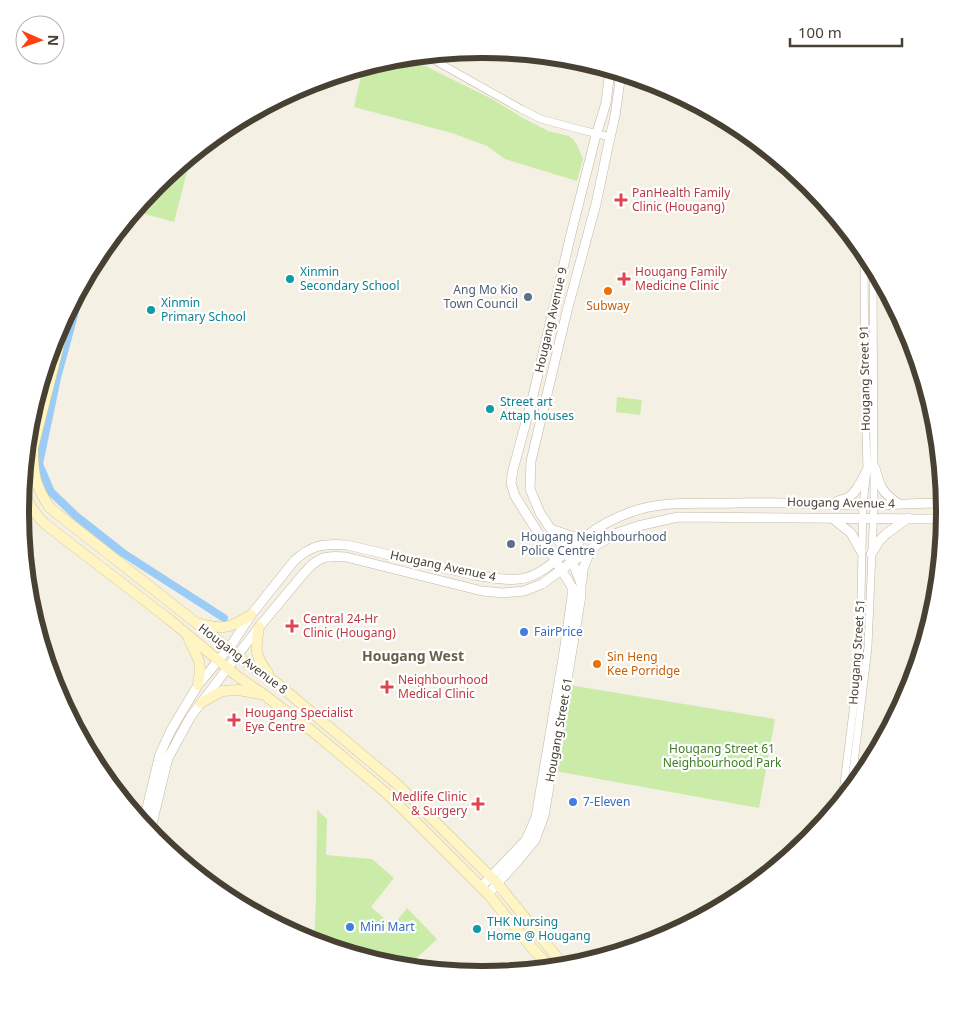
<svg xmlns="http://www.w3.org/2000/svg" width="965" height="1024" font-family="'Noto Sans',sans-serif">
<rect width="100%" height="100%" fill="#f4f0e4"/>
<path fill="#caeca8" d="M407,57l85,42 31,19 25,13 21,5 4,3 4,6 6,14 -6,22 -72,-22 -18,-13 -35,-13 -98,-26 9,-40 30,-9z
M183,162l6,2 -15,58 -40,-11 22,-26z
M617,397l25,3 -2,15 -24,-3z
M569,685l206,34 -16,89 -204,-37z
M317,810l10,9 -1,36 46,4 22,19 -23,29 22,19 14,-18 30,31 -30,28 -15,-1 -78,-24 2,-42z"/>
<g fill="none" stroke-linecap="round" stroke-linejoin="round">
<path stroke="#9accf7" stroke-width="8" d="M83,282l-26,96 -18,86 12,28 25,24 47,37 101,65"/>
<defs>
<path id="minor" d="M425,55l96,54 20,10 33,9 36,9
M851,788l17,-141 6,-143 -1,-238
M842,800l15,-121 3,-34 3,-141 4,-34 -2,-73 -1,-146"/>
<path id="tertiary" d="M875,468c5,19 7,25 24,36
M838,501c3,-1 8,-2 11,-4 9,-6 13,-18 18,-27
M832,518l19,15 10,18
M551,529l20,7 13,1
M871,554l9,-14 6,-6 22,-16
M582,581l1,-12 7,-18
M143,824l17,-70 11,-24 27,-45 34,-41 19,-29 43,-54c17,-16 30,-18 53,-16l127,30c14,2 30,6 45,4 22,-1 48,-29 66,-42 14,-11 29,-19 46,-25 33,-12 71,-8 105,-9 49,-1 99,2 148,2 20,-1 40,-2 60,-2
M150,832l18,-74 23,-42 68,-89 45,-54c14,-16 21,-18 42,-16l136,34 21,2 21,-2 18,-7 30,-22 26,-18 19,-11 21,-7 40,-9 266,2
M481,887l45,-47 10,-23 29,-171 7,-50v-9l-57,-91 -4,-13 2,-13 20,-74 37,-158 25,-99 11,-36 4,-33
M488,894l27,-30 20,-24 9,-24 37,-220v-12l-6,-16 -9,-16 -26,-39 -10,-24 1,-28 36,-150 29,-107 13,-62 6,-26 6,-43"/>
<path id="secondary" d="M67,313l-34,135c0,26 2,38 17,60l173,136 24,19 26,17 124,104 100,99 67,83
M22,487c7,17 10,24 23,37l125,96 67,56 26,18 49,37 73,61 27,26 76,76 44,54 19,20
M201,624c23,6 29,4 50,-9
M259,627c-3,22 -6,26 9,46
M188,637l11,24 1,10 -2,14
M201,703l21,-12 16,-1 22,4"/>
</defs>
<use href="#minor" stroke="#c0b8a6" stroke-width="8"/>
<use href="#tertiary" stroke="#c0b8a6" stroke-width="10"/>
<use href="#secondary" stroke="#d8c98f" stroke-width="11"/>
<use href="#minor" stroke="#fff" stroke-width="7"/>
<use href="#tertiary" stroke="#fff" stroke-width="9"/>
<use href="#secondary" stroke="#fff4c3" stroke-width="10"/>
</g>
<g fill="#e0444e" stroke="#fff" stroke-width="2">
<path d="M618.5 192.5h5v5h5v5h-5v5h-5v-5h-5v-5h5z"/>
<path d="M621.5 271.5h5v5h5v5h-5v5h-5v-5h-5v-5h5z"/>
<path d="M289.5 618.5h5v5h5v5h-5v5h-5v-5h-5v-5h5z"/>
<path d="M384.5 679.5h5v5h5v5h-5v5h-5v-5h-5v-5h5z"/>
<path d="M231.5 712.5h5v5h5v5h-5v5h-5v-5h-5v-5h5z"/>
<path d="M475.5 796.5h5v5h5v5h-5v5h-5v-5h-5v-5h5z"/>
</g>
<g fill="#0f9aa8" stroke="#fff" stroke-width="2">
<circle cx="290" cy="279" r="5"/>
<circle cx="151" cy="310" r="5"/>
<circle cx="490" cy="409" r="5"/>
<circle cx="477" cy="929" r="5"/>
</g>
<g fill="#e8710a" stroke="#fff" stroke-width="2">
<circle cx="608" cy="291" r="5"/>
<circle cx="597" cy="664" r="5"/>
</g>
<g fill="#5c6f8a" stroke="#fff" stroke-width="2">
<circle cx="528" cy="297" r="5"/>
<circle cx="511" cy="544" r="5"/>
</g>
<g fill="#3f7fe0" stroke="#fff" stroke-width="2">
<circle cx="524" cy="632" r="5"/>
<circle cx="573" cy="802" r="5"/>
<circle cx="350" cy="927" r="5"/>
</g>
<g text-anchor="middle" stroke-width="4.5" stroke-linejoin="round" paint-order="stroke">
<g font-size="12" fill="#be3a42" stroke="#fff" text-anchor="start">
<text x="632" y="197">PanHealth Family<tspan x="632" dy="14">Clinic (Hougang)</tspan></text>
<text x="635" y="276">Hougang Family<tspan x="635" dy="14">Medicine Clinic</tspan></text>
<text x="303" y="623">Central 24-Hr<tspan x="303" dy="14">Clinic (Hougang)</tspan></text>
<text x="398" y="684">Neighbourhood<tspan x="398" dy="14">Medical Clinic</tspan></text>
<text x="245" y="717">Hougang Specialist<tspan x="245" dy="14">Eye Centre</tspan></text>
<text x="467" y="801" text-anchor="end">Medlife Clinic<tspan x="467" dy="14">&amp; Surgery</tspan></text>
</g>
<g font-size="12" fill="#0d838f" stroke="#fff" text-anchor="start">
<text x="300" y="276">Xinmin<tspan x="300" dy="14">Secondary School</tspan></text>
<text x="161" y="307">Xinmin<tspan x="161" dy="14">Primary School</tspan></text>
<text x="500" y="406">Street art<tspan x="500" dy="14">Attap houses</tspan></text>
<text x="487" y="926">THK Nursing<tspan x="487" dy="14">Home @ Hougang</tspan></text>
</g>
<g font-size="12" fill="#4e5e75" stroke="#fff" text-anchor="end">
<text x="518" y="294">Ang Mo Kio<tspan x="518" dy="14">Town Council</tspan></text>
<text x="521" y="541" text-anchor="start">Hougang Neighbourhood<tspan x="521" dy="14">Police Centre</tspan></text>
</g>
<g font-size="12" fill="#c56008" stroke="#fff">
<text x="608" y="310">Subway</text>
<text x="607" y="661" text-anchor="start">Sin Heng<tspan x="607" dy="14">Kee Porridge</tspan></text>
</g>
<g font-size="12" fill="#474033" stroke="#fff">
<text transform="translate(551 320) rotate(-77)" y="4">Hougang Avenue 9</text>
<text transform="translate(865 378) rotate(-91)" y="4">Hougang Street 91</text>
<text transform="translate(841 503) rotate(1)" y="4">Hougang Avenue 4</text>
<text transform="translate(443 566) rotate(12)" y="4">Hougang Avenue 4</text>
<text transform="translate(857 652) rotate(-86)" y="4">Hougang Street 51</text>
<text transform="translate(243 659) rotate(37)" y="4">Hougang Avenue 8</text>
<text transform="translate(559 730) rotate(-80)" y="4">Hougang Street 61</text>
</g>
<g font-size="12" fill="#366cbe" stroke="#fff" text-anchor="start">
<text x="534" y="636">FairPrice</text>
<text x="583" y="806">7-Eleven</text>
<text x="360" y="931">Mini Mart</text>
</g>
<g font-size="12" fill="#3f7e21" stroke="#fff">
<text x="722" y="753">Hougang Street 61<tspan x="722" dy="14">Neighbourhood Park</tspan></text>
</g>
<g font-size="14" font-weight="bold" fill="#6a5f49" stroke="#fff">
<text x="413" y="661">Hougang West</text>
</g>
</g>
<path d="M0 0H965V1024H0ZM482 58H483A453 453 0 0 1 936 511V513A453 453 0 0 1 483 966H482A453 453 0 0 1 29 513V511A453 453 0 0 1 482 58Z" fill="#fff" fill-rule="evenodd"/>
<path fill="none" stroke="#474033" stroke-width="6" d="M482 58H483A453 453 0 0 1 936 511V513A453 453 0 0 1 483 966H482A453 453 0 0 1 29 513V511A453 453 0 0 1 482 58Z"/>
<g transform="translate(40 40) rotate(92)"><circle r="24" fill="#ffffff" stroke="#b5b3ad"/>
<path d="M0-4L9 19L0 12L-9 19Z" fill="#ff4010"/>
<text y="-8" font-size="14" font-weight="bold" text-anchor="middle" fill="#474033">N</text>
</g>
<path d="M790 38v8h112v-8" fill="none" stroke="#474033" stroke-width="2.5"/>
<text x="798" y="38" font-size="15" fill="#474033" stroke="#ffffff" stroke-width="4" paint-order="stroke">100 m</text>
</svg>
